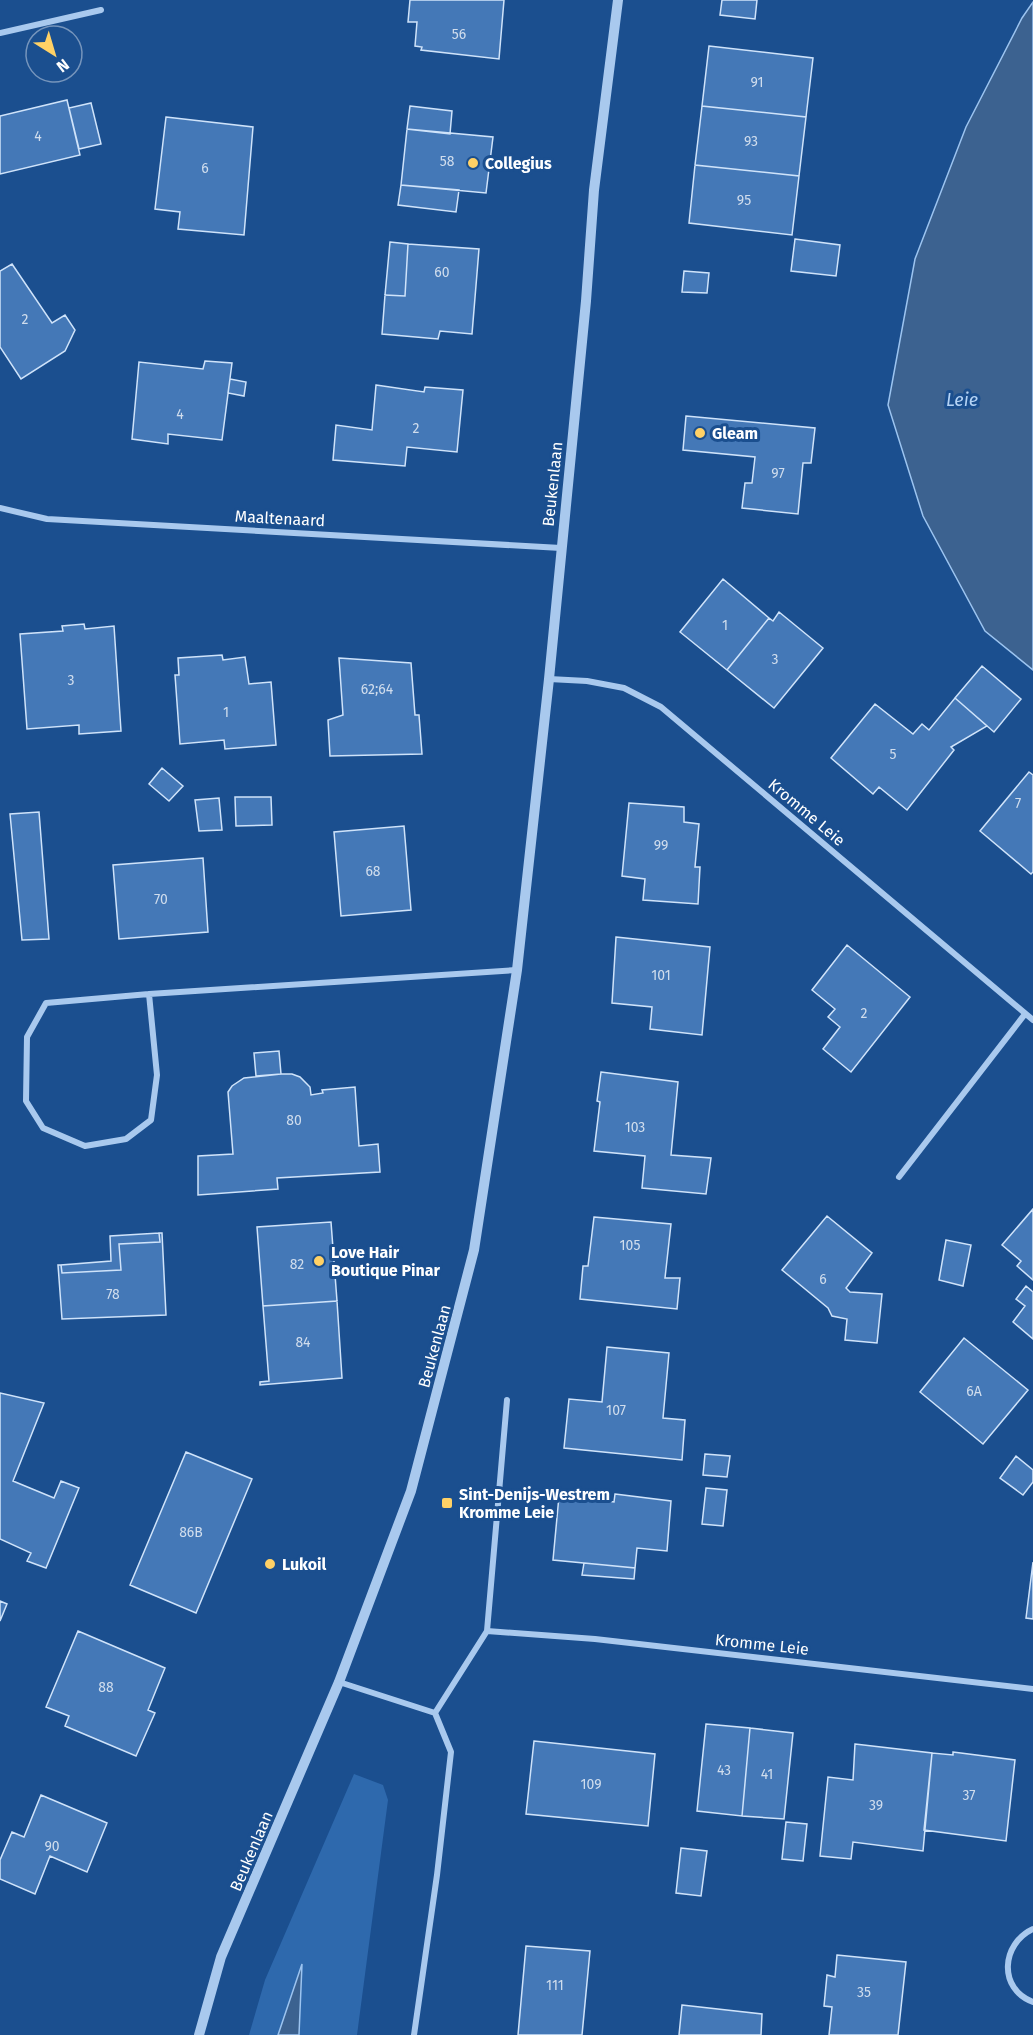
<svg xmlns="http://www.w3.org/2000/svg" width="1033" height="2035" font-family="'Fira Sans',sans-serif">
<rect width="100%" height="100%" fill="#1b4f8f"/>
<path fill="#2e69ad" d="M354,1774l29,11 5,15 -31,235h-58l3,-69 -24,69h-29l16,-55z"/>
<path fill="#3c6290" stroke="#9cc4f0" stroke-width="1.5" d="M1033,2v668l-48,-39 -62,-115 -35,-111 27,-146 51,-132 56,-109z
M302,1964l-3,71h-21z"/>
<path fill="#4478b7" stroke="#cfe3fa" stroke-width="1.5" d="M410,0h94l-5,59 -78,-9 1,-3 -7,-1 2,-24h-9z
M722,0h35l-2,19 -35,-4z
M709,46l104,12 -7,59 -104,-11z
M67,100l13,55 -80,19v-58z
M91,103l10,41 -22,5 -10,-41z
M410,106l42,5 -2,23 -43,-5z
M702,106l104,11 -7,59 -104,-11z
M166,117l87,10 -9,108 -66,-6 2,-17 -25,-3z
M407,129l86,8 -7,56 -85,-8z
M695,165l104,11 -7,59 -103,-12z
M401,185l58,5 -3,22 -58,-7z
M795,239l45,6 -4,31 -45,-5z
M390,242l18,2 -3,52 -20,-1z
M408,244l71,5 -7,85 -32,-3 -2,8 -56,-5 3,-39 20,1z
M12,264l40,59 13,-8 10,15 -10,21 -44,28 -21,-32v-76z
M684,271l25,2 -2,20 -25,-1z
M205,361l27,2 -10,77 -54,-6v10l-36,-5 7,-77 64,7z
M230,379l16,3 -2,14 -16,-3z
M376,385l48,7 1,-5 38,3 -6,62 -50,-5 -2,19 -72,-6 3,-35 36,5z
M686,416l129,12 -4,35h-8l-5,51 -56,-6 3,-25h7l3,-26 -72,-7z
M723,579l46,39 -42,52 -47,-38z
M779,612l44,36 -49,60 -47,-38 42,-52 4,3z
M84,624l1,5 29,-3 7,105 -42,3v-9l-52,4 -7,-95 43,-3 -1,-5z
M222,655l1,5 22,-3 4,27 22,-2 5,63 -51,4 -1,-9 -44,4 -5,-69h4l-1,-17z
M339,658l72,5 4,52h4l3,39 -92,2 -2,-36 15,-5z
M982,666l39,33 -27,33 -39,-34z
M955,698l32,28 -36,21 3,3 -47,60 -28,-23 -6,7 -42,-36 44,-54 38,30 9,-10 7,6z
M162,768l21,18 -14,15 -20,-17z
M1029,772l4,3v97l-2,2 -51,-43z
M235,797h36l1,28 -36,1z
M219,798l3,32 -23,1 -4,-31z
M629,803l55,4v15l15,2 -4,43h5l-2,37 -55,-4 2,-21 -23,-3z
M39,812l10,127 -27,1 -12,-126z
M404,826l7,84 -70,6 -7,-84z
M203,858l5,74 -89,7 -6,-74z
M616,937l94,10 -8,88 -52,-6 2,-22 -40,-4z
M847,945l63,52 -59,75 -28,-23 17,-22 -12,-10 7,-8 -23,-19z
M279,1051l2,23 -25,2 -2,-23z
M601,1072l77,10 -7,73 40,3 -5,36 -64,-6 3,-32 -51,-5 6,-49 -3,-1z
M281,1074h11l8,3 10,10 1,8 12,-2 -1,-3 33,-3 4,59 19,-2 2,28 -103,6 1,11 -80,6v-39l35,-2 -5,-62 4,-6 12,-8z
M1033,1209v71l-16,-14 4,-5 -19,-16z
M827,1216l45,37 -26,35 4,4 32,2 -5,49 -32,-3 2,-21 -15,-3 -4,-8 -46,-38z
M594,1217l77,7 -6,54h15l-3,31 -97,-10 3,-33h5z
M331,1222l6,79 -74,5 -6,-79z
M159,1233h3l4,82 -104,4 -4,-54h3l1,8 59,-3 -2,-26 41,-2z
M159,1233l1,9 -41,2 2,26 -59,3 -1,-8 50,-4 -1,-25z
M946,1240l25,5 -8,41 -24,-6z
M1026,1286l7,6v47l-20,-17 12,-16 -9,-7z
M337,1301l5,77 -82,7v-3l9,-1 -6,-75z
M964,1338l64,52 -45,54 -63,-52z
M607,1347l62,6 -6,65 22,2 -3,40 -118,-12 5,-49 33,3z
M0,1393l44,10 -31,78 41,17 7,-17 18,7 -33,80 -19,-7 4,-8 -31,-14z
M186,1452l66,27 -56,134 -66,-28z
M705,1454l25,2 -3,21 -24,-2z
M1016,1456l17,14v12l-10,13 -23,-17z
M706,1488l21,2 -4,36 -21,-2z
M615,1494l56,7 -4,50 -30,-3 -2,20 -82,-8 6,-64 55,6z
M1033,1562v57l-7,-1z
M584,1563l51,5 -1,11 -52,-4z
M0,1601l7,3 -7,17z
M78,1631l87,37 -17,42 7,3 -19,43 -71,-30 4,-10 -23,-9z
M706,1724l44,4 -8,88 -45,-5z
M750,1728l43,5 -9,86 -42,-3z
M534,1741l121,13 -7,72 -122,-12z
M855,1744l77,9 -9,98 -70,-9 -2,17 -31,-3 8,-79 25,3z
M953,1752l62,8 -9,81 -82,-11 8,-77 21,2z
M41,1795l66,28 -20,49 -37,-16 -15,38 -35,-15v-19l12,-28 12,5z
M786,1822l21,2 -4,37 -21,-2z
M681,1848l26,3 -6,45 -25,-3z
M526,1946l64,5 -8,84h-64z
M837,1955l69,7 -8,73h-69l3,-28 -8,-1 3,-31 8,2z
M682,2005l80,9 -1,21h-82z"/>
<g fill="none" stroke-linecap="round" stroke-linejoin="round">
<path stroke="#a9c9ee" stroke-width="6" d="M0,33l101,-23
M0,508l47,11 514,29
M549,679l38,2 37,7 37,19 372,313
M149,994l8,81 -6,45 -25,19 -41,7 -42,-18 -17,-27 1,-64 19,-34 103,-9 368,-24
M899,1177l126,-163
M487,1631l108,8 438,50
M339,1682l96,31
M435,1713l52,-82 20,-231
M1033,1929c-32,15 -35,60 0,73
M414,2035l23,-160 14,-123 -16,-39"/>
<path stroke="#a9c9ee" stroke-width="10" d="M199,2035l22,-78 118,-275 72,-191 63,-241 43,-280 32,-291 37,-378 8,-111 24,-190"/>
</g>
<g fill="#ffd166" stroke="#1b4f8f" stroke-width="2">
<circle cx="473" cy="163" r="6"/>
<circle cx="700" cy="433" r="6"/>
<circle cx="319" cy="1261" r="6"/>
<rect x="441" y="1497" width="12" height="12" rx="3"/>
<circle cx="270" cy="1564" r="6"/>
</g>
<g text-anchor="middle" stroke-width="6" stroke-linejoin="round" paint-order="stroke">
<g font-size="14" fill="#d0dded">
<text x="459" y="39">56</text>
<text x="757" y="87">91</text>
<text x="38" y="141">4</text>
<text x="751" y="146">93</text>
<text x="447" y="166">58</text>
<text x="205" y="173">6</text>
<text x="744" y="205">95</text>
<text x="442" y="277">60</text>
<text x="25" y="324">2</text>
<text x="180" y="419">4</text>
<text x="416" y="433">2</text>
<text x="778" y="478">97</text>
<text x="725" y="630">1</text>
<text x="775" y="664">3</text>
<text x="71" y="685">3</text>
<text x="377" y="694">62;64</text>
<text x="226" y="717">1</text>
<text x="893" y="759">5</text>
<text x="1018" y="808">7</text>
<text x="661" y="850">99</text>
<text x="373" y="876">68</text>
<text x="161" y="904">70</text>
<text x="661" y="980">101</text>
<text x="864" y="1018">2</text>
<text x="294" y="1125">80</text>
<text x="635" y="1132">103</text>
<text x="630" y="1250">105</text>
<text x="297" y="1269">82</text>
<text x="823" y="1284">6</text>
<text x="113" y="1299">78</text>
<text x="303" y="1347">84</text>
<text x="974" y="1396">6A</text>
<text x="616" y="1415">107</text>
<text x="191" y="1537">86B</text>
<text x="106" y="1692">88</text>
<text x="724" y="1775">43</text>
<text x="767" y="1779">41</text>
<text x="591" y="1789">109</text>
<text x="969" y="1800">37</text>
<text x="876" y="1810">39</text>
<text x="52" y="1851">90</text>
<text x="555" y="1990">111</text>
<text x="864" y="1997">35</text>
</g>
<g font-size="16" font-weight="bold" fill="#fff" stroke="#1b4f8f" text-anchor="start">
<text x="485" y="169">Collegius</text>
<text x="712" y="439">Gleam</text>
<text x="331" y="1258">Love Hair<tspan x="331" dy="18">Boutique Pinar</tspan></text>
<text x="459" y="1500">Sint-Denijs-Westrem<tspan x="459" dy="18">Kromme Leie</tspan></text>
<text x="282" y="1570">Lukoil</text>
</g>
<g font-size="16" fill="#fff" stroke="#1b4f8f">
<text transform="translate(552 484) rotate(-84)" y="6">Beukenlaan</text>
<text transform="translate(280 518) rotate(3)" y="6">Maaltenaard</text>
<text transform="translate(807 812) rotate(40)" y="6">Kromme Leie</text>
<text transform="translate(434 1346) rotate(-75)" y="6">Beukenlaan</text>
<text transform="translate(762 1644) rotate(6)" y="6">Kromme Leie</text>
<text transform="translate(251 1851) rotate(-67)" y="6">Beukenlaan</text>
</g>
<g font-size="18" font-style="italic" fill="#b5d3f5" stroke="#1b4f8f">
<text x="962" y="406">Leie</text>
</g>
</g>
<g transform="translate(54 54) rotate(143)"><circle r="28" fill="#1b4f8f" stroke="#7695bc" stroke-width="1.5"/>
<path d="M0-4.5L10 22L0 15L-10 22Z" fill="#ffd166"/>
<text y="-9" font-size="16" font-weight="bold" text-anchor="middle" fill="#ffffff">N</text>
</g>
</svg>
